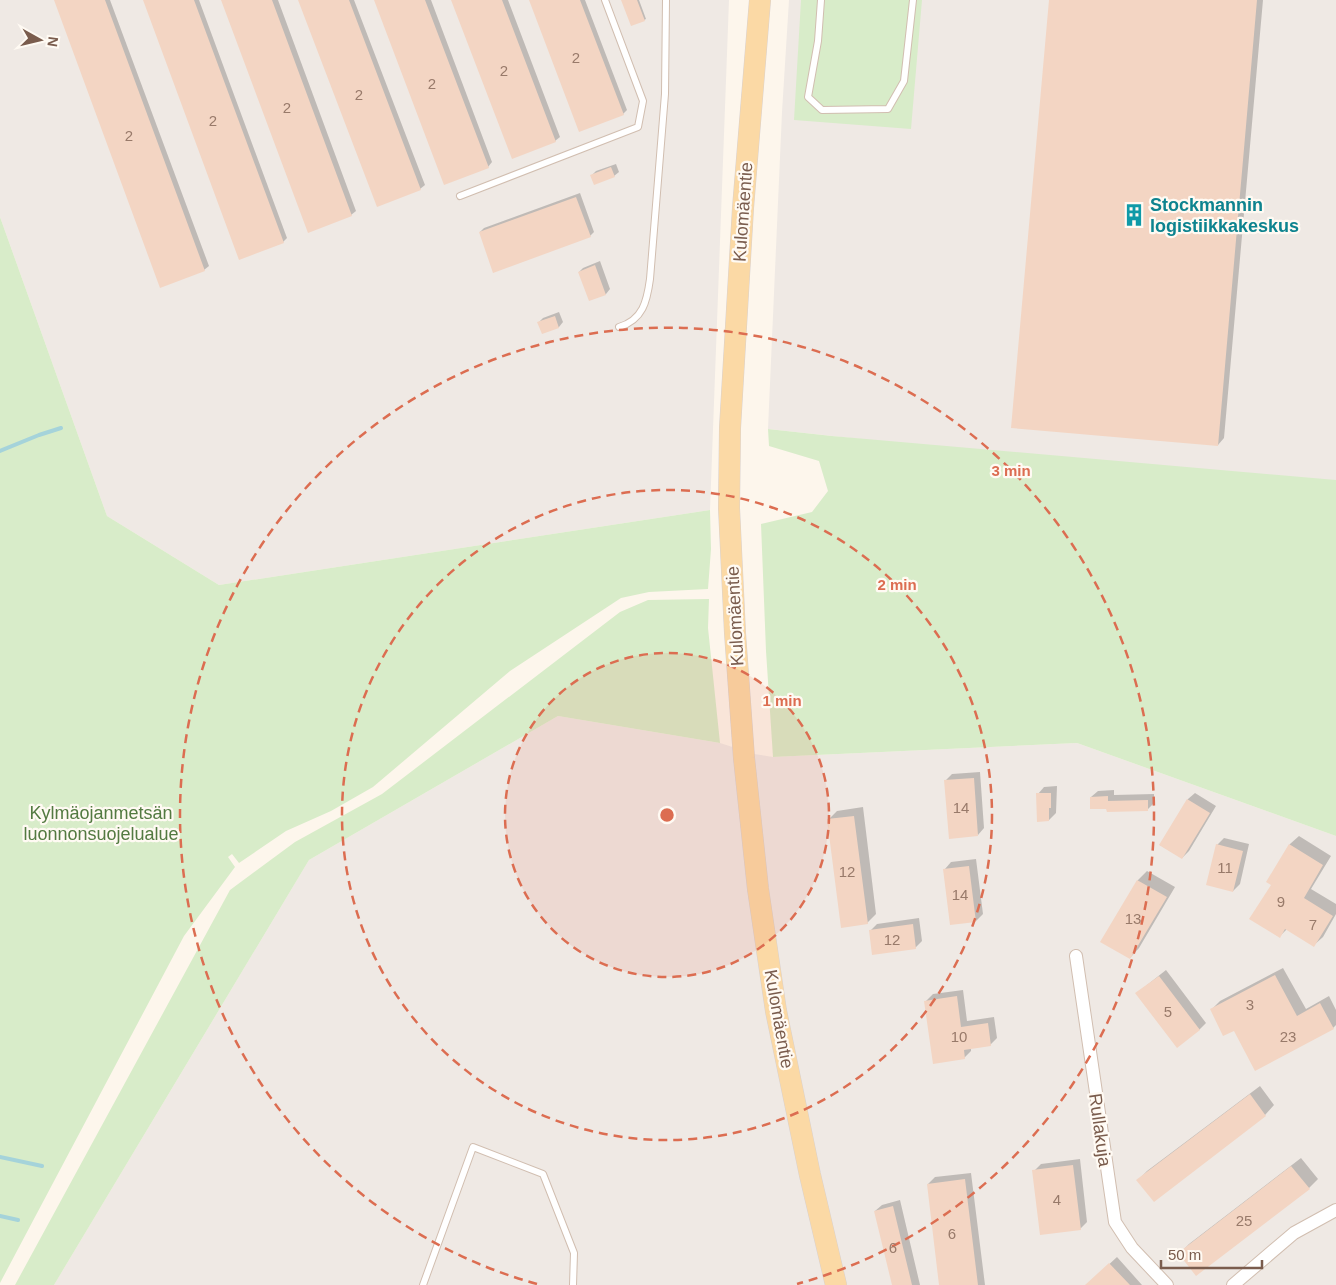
<svg xmlns="http://www.w3.org/2000/svg" width="1336" height="1285" font-family="Arial,sans-serif">
<rect width="100%" height="100%" fill="#fdf6ec"/>
<path fill="#efe9e4" d="M0,0h729l-19,510 -491,75 -112,-69 -107,-299z
M789,0h547v481l-393,-33 -175,-19 14,-317z
M558,716l162,27 34,11 19,3 304,-14 259,93v449h-1282l255,-425z"/>
<path fill="#d8ecc9" d="M801,0h121l-11,129 -117,-9z
M0,217l107,299 112,69 491,-75 1,39 -3,40 -59,3 -28,6 -111,73 -137,116 -42,24 -45,20 -47,32 -7,-9 -4,3 7,10 -51,69 -184,347z
M768,429l64,7 504,44v356l-259,-93 -304,14 -7,-106 -5,-127 51,-12 16,-21 -9,-30 -50,-15z
M709,599l-1,29 12,115 -162,-27 -249,144 -255,425h-39l215,-395 65,-48 87,-48 238,-182 28,-12z"/>
<path fill="#0003" d="M55,0h55l99,266 -5,4z
M144,0h55l88,238 -4,4z
M222,0h56l78,211 -5,4z
M299,0h55l71,185 -5,4z
M376,0h55l61,162 -4,5z
M452,0h56l52,137 -5,4z
M530,0h55l42,110 -4,4z
M623,0h16l7,19 -2,1z
M1050,0h213l-39,438 -6,7z
M616,164l3,8 -5,4 -22,-1 4,-4z
M580,193l14,39 -4,4 -110,-4 4,-4z
M600,261l10,28 -4,5 -16,6 -11,-28 4,-4z
M559,312l4,10 -4,5 -16,6 -4,-11 4,-4z
M980,772l4,56 -6,7 -33,-54 7,-7z
M1057,786l-1,27 -7,7 -11,-26 6,-7z
M1114,790v5l40,-1v9l-7,7 -39,-2 -17,-11 7,-6z
M1195,793l21,13 -27,45 -7,7 -22,-13 28,-46z
M863,807l13,107 -9,9 -39,-103 9,-9z
M1299,836l32,20 -20,33 25,15v10l-13,23 -9,8 -27,-16 -7,7 -7,-52 -5,-2 22,-38z
M1224,838l25,6 -9,40 -7,7 -16,-46z
M976,859l7,55 -7,7 -31,-52 6,-7z
M1147,871l28,16 -36,61 -9,10 -28,-17 36,-61z
M919,918l3,23 -7,7 -44,-18 6,-6z
M1283,968l23,41 23,-13 7,14v15l-3,3 -99,1 -22,-20 8,-8z
M1166,970l40,53 -7,7 -62,-37z
M963,990l4,31 27,-4 3,21 -7,7 -19,3v3l-7,7 -38,-57 7,-7z
M1260,1086l14,19 -9,10 -111,85 -16,-20 9,-9z
M1301,1158l17,21 -9,9 -129,65 9,-9z
M1080,1159l7,63 -7,7 -46,-58 7,-7z
M971,1173l14,112h-44l-13,-101 7,-7z
M900,1200l20,85h-27l-18,-74 7,-6z
M1117,1257l25,28h-56l4,-3z"/>
<g fill="none" stroke-linecap="round" stroke-linejoin="round">
<path stroke="#a5d3da" stroke-width="4" d="M0,451l39,-16 22,-7
M0,1157l42,9
M0,1216l18,4"/>
</g>
<path fill="#f3d5c3" d="M54,0h51l100,271 -45,17z
M143,0h51l90,243 -45,17z
M221,0h51l80,216 -44,17z
M298,0h51l72,190 -44,17z
M374,0h51l64,168 -45,17z
M451,0h51l54,142 -44,17z
M529,0h51l44,115 -45,17z
M621,0h16l8,21 -14,5z
M1049,0h208l-39,446 -207,-18z
M611,167l4,10 -21,8 -4,-10z
M576,197l15,40 -98,36 -14,-41z
M595,265l11,30 -17,6 -11,-29z
M555,316l4,12 -17,6 -5,-12z
M974,778l4,58 -29,3 -5,-59z
M1036,793h15v15h-2v13l-12,1z
M1108,796v5l40,-1v11l-41,1 -1,-3h-16v-12z
M1187,799l23,14 -28,46 -23,-14z
M854,816l14,108 -27,4 -14,-109z
M1216,844l27,7 -10,41 -27,-7z
M1289,844l34,21 -19,33 29,18 -19,31 -29,-18 -5,9 -31,-19 22,-34 -5,-3z
M969,866l7,56 -26,3 -7,-56z
M1137,880l30,17 -37,62 -30,-17z
M913,924l3,25 -44,6 -3,-25z
M1275,975l22,41 23,-13 14,26 -79,42 -21,-40 -11,5 -13,-27z
M1159,976l41,54 -23,18 -42,-55z
M957,996l4,31 27,-4 3,23 -27,4 1,9 -32,5 -9,-63z
M1250,1094l16,22 -112,86 -18,-22z
M1073,1165l8,65 -41,5 -8,-65z
M1291,1166l19,23 -114,87 -18,-23z
M965,1179l13,106h-39l-12,-101z
M893,1206l19,79h-20l-18,-74z
M1109,1263l21,22h-45z"/>
<g fill="none" stroke-linecap="round" stroke-linejoin="round">
<defs>
<path id="service" d="M821,0l-3,41 -10,56 14,13 66,-1 16,-28 9,-81
M460,196l178,-69 5,-26 -38,-101
M619,327c24,-7 28,-26 31,-48l15,-185 1,-94
M423,1285l50,-138 70,27 31,79 -1,32"/>
<path id="minor" d="M1076,956l39,266 17,26 35,37
M1233,1285l61,-52 42,-23"/>
<path id="primary" d="M760,0l-17,208 -13,220 -1,80 6,125 9,125 14,131 18,122 34,164 26,110"/>
</defs>
<use href="#service" stroke="#d1beb0" stroke-width="8"/>
<use href="#minor" stroke="#d1beb0" stroke-width="14"/>
<use href="#primary" stroke="#dad1cd" stroke-width="22"/>
<use href="#service" stroke="#fff" stroke-width="6"/>
<use href="#minor" stroke="#fff" stroke-width="12"/>
<use href="#primary" stroke="#fbd9a5" stroke-width="21"/>
</g>
<circle cx="667" cy="815" r="162" fill="#dc6d51" fill-opacity=".12"/>
<g fill="none" stroke="#dc6d51" stroke-width="2.5" stroke-dasharray="9 6">
<circle cx="667" cy="815" r="162"/>
<circle cx="667" cy="815" r="325"/>
<path d="M537 1284A487 487 0 1 1 797 1284"/>
</g>
<defs>
<symbol id="building-bare" viewBox="-9 -9 18 18"><path d="M-4-6H4V6H1V3H-1V6H-4ZM-2.5-4.3h1.7v1.8h-1.7ZM.8-4.3h1.7v1.8H.8ZM-2.5-1h1.7V.8h-1.7ZM.8-1h1.7V.8H.8Z" fill="#0f9aa8" stroke="#fffaf3" stroke-width="2.5" paint-order="stroke"/></symbol>
</defs>
<g fill-rule="evenodd">
<use href="#building-bare" x="1118" y="199" width="32" height="32"/>
</g>
<g text-anchor="middle" stroke-width="4.5" stroke-linejoin="round" paint-order="stroke">
<g font-size="15" fill="#987a6a">
<text x="576" y="63">2</text>
<text x="504" y="76">2</text>
<text x="432" y="89">2</text>
<text x="359" y="100">2</text>
<text x="287" y="113">2</text>
<text x="213" y="126">2</text>
<text x="129" y="141">2</text>
<text x="961" y="813">14</text>
<text x="1225" y="873">11</text>
<text x="847" y="877">12</text>
<text x="960" y="900">14</text>
<text x="1281" y="907">9</text>
<text x="1133" y="924">13</text>
<text x="1313" y="930">7</text>
<text x="892" y="945">12</text>
<text x="1250" y="1010">3</text>
<text x="1168" y="1017">5</text>
<text x="959" y="1042">10</text>
<text x="1288" y="1042">23</text>
<text x="1057" y="1205">4</text>
<text x="1244" y="1226">25</text>
<text x="952" y="1239">6</text>
<text x="893" y="1253">6</text>
</g>
<g font-size="18" font-weight="bold" fill="#0d838f" stroke="#fffaf3" text-anchor="start">
<text x="1150" y="211">Stockmannin<tspan x="1150" dy="21">logistiikkakeskus</tspan></text>
</g>
<g font-size="18" fill="#7a5c4d" stroke="#fffaf3">
<text transform="translate(743 212) rotate(-86)" y="6">Kulomäentie</text>
<text transform="translate(735 616) rotate(-93)" y="6">Kulomäentie</text>
<text transform="translate(779 1019) rotate(80)" y="6">Kulomäentie</text>
<text transform="translate(1100 1130) rotate(82)" y="6">Rullakuja</text>
</g>
<g font-size="18" fill="#537a41" stroke="#fffaf3">
<text x="101" y="819">Kylmäojanmetsän<tspan x="101" dy="21">luonnonsuojelualue</tspan></text>
</g>
</g>
<circle cx="667" cy="815" r="8" fill="#dc6d51" stroke="#fffaf3" stroke-width="2.5"/>
<g font-size="15" text-anchor="middle" font-weight="bold" fill="#dc6d51" stroke="#fffaf3" stroke-width="4.5" stroke-linejoin="round" paint-order="stroke">
<text x="1011" y="476">3 min</text>
<text x="897" y="590">2 min</text>
<text x="782" y="706">1 min</text>
</g>
<g transform="translate(40 40) rotate(98)" stroke="#fffaf3" stroke-width="4" paint-order="stroke">
<path d="M0-4L9 19L0 12L-9 19Z" fill="#7a5c4d"/>
<text y="-8" font-size="14" font-weight="bold" text-anchor="middle" fill="#7a5c4d">N</text>
</g>
<path d="M1161 1260v8h101v-8" fill="none" stroke="#7a5c4d" stroke-width="2.5"/>
<text x="1168" y="1260" font-size="15" fill="#7a5c4d" stroke="#fffaf3" stroke-width="4" paint-order="stroke">50 m</text>
</svg>
